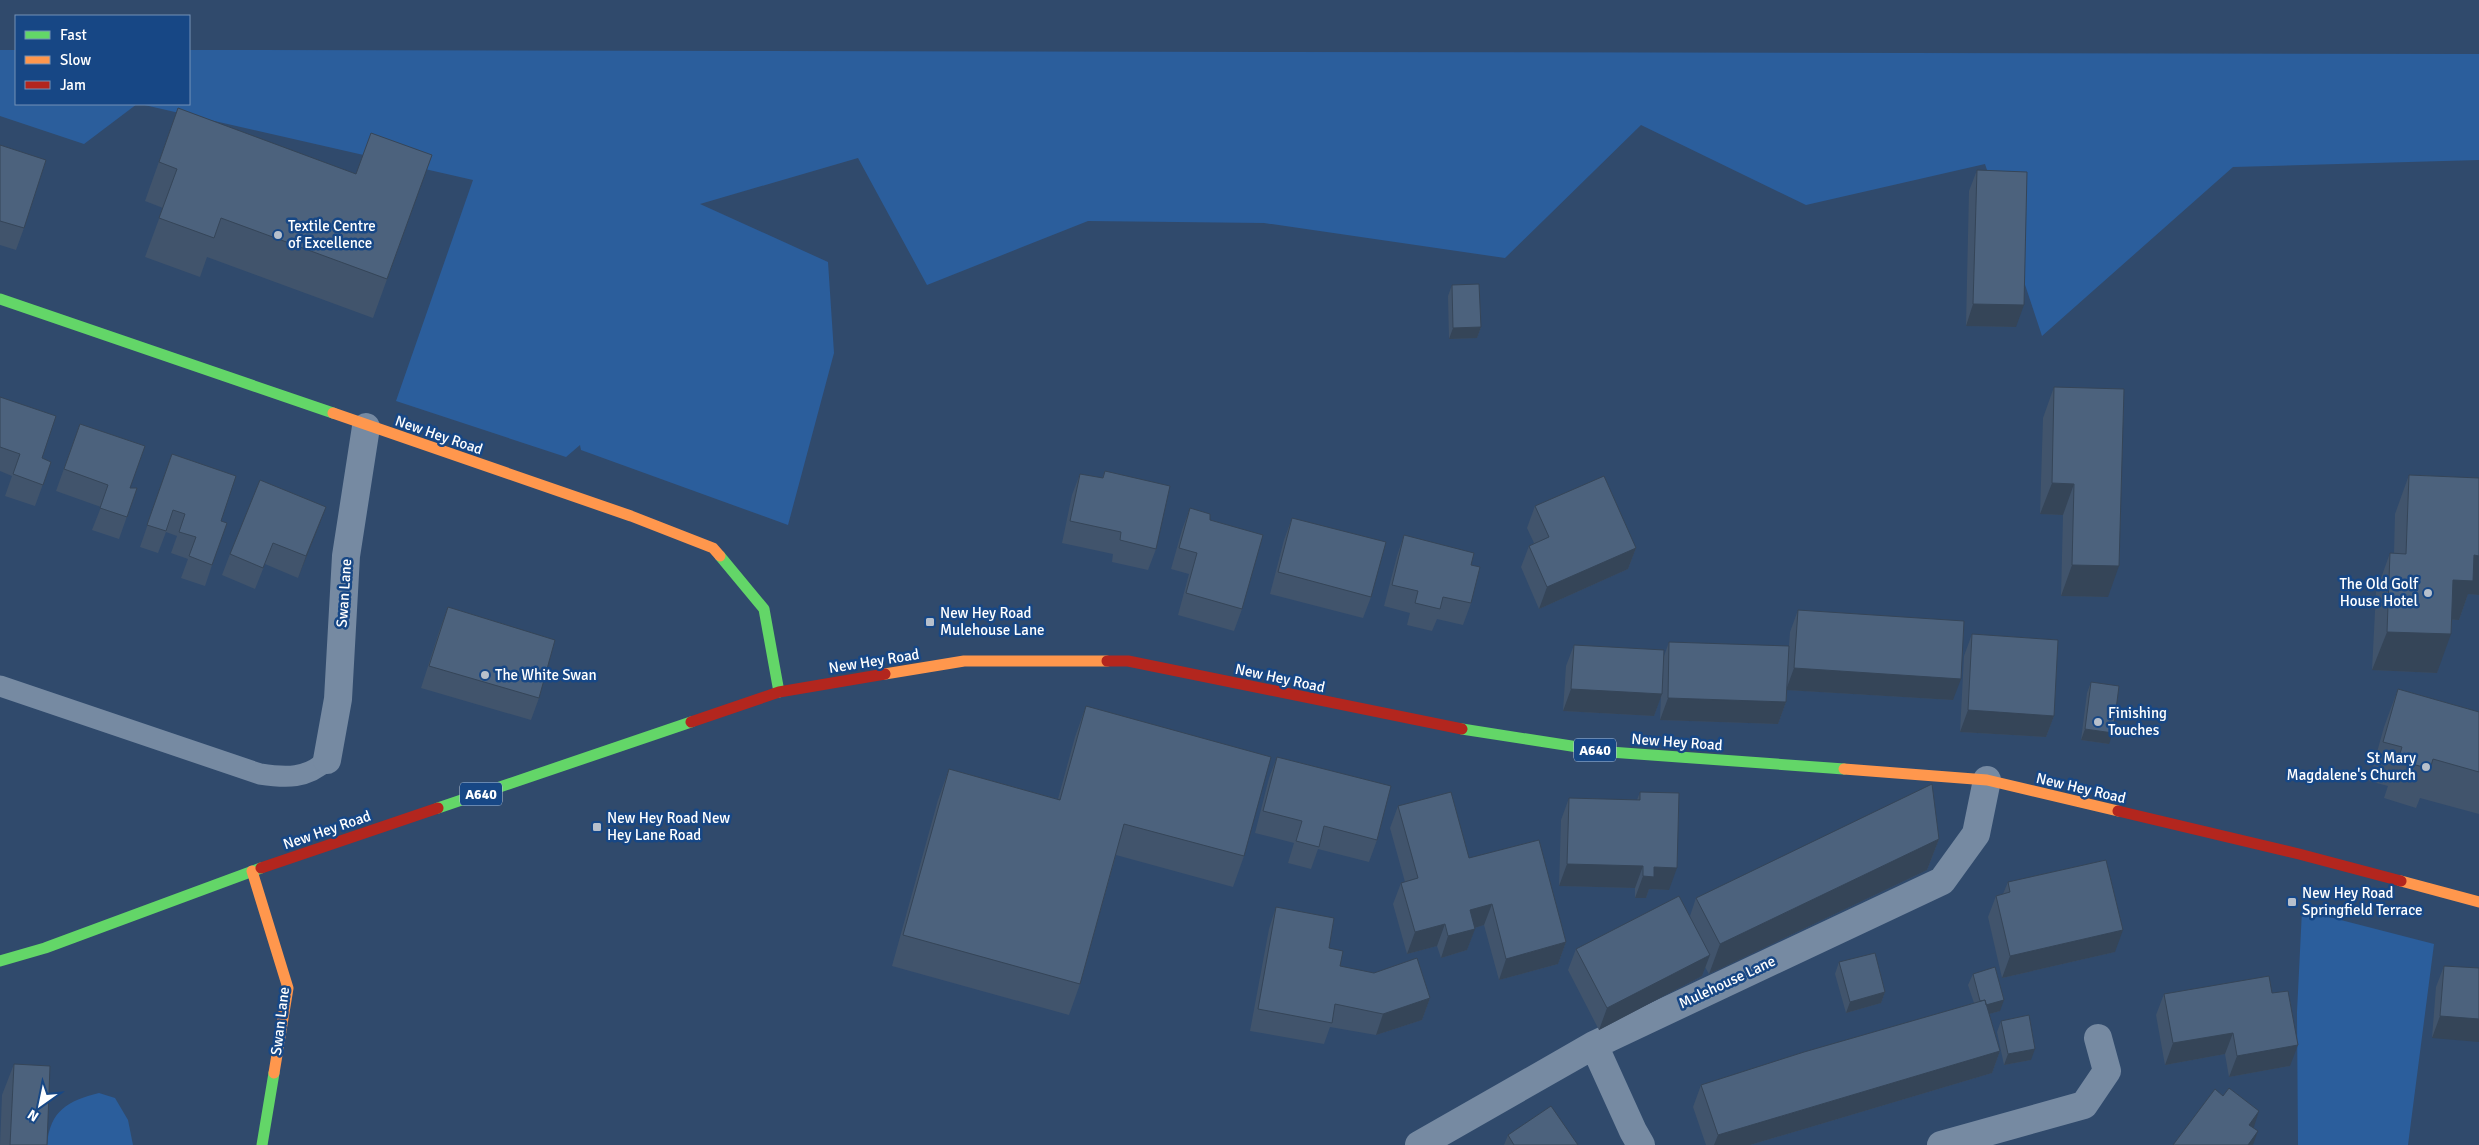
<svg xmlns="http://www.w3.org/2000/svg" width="2479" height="1145" font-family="Signika,sans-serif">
<rect width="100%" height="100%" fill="#304a6c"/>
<path fill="#2b5e9c" d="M0,50h16v54h121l-53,40 -84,-28z
M189,50l2290,4v106l-246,7 -191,169 -57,-172 -179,41 -165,-80 -136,133 -241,-35 -176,-2 -161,64 -69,-127 -158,46 128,58 6,91 -46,172 -207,-75 -1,-5 -14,12 -170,-56 77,-221 -333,-76h49z
M2302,910l132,34 -26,201h-110l-1,-133z
M99,1093l16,5 13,22 5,25h-86c3,-35 21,-44 52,-52z"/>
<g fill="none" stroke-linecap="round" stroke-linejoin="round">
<path stroke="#768aa2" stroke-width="21" d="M0,686l260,88c26,4 47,5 67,-14"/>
<path stroke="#768aa2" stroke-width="28" d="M327,760l11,-61 8,-143 20,-129
M1594,1045l39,86 8,14
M1419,1145l175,-100 348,-164 34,-47 11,-54
M1941,1145l143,-40 23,-34 -9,-33"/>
<path stroke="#63d668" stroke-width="11" d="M0,299l333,114
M720,556l44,53 15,83
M1462,729l148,23 234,17
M438,808l253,-86
M0,961l45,-13 216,-80
M262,1145l12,-72"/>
<path stroke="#ff974d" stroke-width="11" d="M333,413l298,103 82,32 7,8
M885,674l79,-13h143
M1844,769l143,11 131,31
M252,871l36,117 -14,85
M2401,881l78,21"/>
<path stroke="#b3261e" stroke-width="11" d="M1107,661h21l334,68
M691,722l88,-30 106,-18
M2118,811l181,43 102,27
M261,868l177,-60"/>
</g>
<path fill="#41546c" d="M178,108l178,66 76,-19 -59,163 -166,-61 -7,20 -55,-20 18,-49 -18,-7z
M0,145l24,83 -8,22 -16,-5z
M1977,170l39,157 -50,-1 3,-135z
M1452,285l29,42 -4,11 -28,1 -1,-43z
M2054,387l54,210 -47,-1 2,-81 -23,-1 3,-96z
M0,397l42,61 9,4 -16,44 -30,-10 7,-20 -12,-5z
M80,424l50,64h7l-18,51 -27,-9 9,-23 -45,-16z
M172,454l49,67 -9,44 -7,21 -24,-8 7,-19 -17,-6 6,-17 -11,-4 -8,21 -18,-6z
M1105,471l51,78 -8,21 -36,-8 1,-8 -51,-11 10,-48 8,-21 22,4z
M2409,475l70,3v117l-11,-1 -9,26h-7l-15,53 -65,-3 4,-78 14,-39h4l1,-39z
M1535,506l101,42 -8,21 -89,40 -18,-42 8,-21 5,-3 -7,-15z
M326,507l-28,71 -33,-14 -10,25 -33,-14 8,-21z
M1190,508l20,12 32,89 -8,22 -56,-16 11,-41 -18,-5 11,-39z
M1292,518l79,79 -8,21 -93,-24 14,-54z
M1404,535l67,30v38l-8,22 -26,-6 -5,12 -25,-6 3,-12 -26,-7 13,-50z
M448,607l91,91 -8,22 -110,-32 19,-59z
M1798,610l155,90 -166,-10 -1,12 -8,22 -118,-4 1,-24 -7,20 -91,-5 3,-45 8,-21 89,14 6,-17 119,17 2,-27z
M1972,634l82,82 -8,21 -86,-5 4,-76z
M2091,682l18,62 -28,-4 6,-47z
M2398,689l81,23v102l-59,-16 -4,10 -32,-10 4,-12 -19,-5 15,-54z
M1086,706l158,150 -11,31 -117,-32 -36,129 -11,31 -177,-49 46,-166 11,-31 109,30 17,-62z
M1277,757l100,83 -8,22 -51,-13 -7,20 -23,-6 6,-20 -39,-10 14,-55z
M1640,792l29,98 -20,-1 -3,9h-11v-10l-76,-2 2,-66 8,-22 68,2z
M1398,806l71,52 97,84 -8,22 -59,16 -15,-55 -9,3 -8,22 -26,8 -4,-12 -30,8 -14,-50 8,-21 4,-1 -15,-54z
M1939,839l-12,31 -218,104 -4,-7 -3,9 -103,54 -31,-60 8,-21 114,-33 6,-18z
M2008,882l107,70 -113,26 -14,-61 8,-21 7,-2z
M1276,907l53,41 11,18 90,32 -8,22 -46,15 -46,-8 -6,17 -74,-13 19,-102z
M1839,962l46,30 -4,11 -35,10 -11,-39z
M2444,966l35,2 -47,70 4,-51z
M1973,974l27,37 -11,3 11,37 -8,22 -242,72h-44l-13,-38 8,-22 273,-82 -6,-18z
M2272,993l18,73 -61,11 -4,-23 -60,11 -9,-50 8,-21z
M2001,1021l30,39 -27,5 -7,-33z
M14,1064l33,81h-47l2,-50z
M1508,1135l70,10h-74z"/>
<path fill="#354558" d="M1973,304l51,1 -8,22 -50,-1z
M1481,327l-4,11 -28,1 4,-11z
M2052,483l22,1 -11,31 -23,-1z
M326,507l-8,21 -20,50 8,-22z
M1636,548l-8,21 -89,40 8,-22z
M2474,555l5,1v39l-11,-1 -9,26 -20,-1 14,-39z
M2072,565l47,1 -11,31 -47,-1z
M2387,632l64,2 -14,39 -65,-3z
M1794,668l167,11 -8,21 -167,-10z
M1571,689l91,5 -8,22 -91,-5z
M1668,698l118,4 -8,22 -118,-4z
M1968,710l86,6 -8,21 -86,-5z
M2085,729l28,4 -4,11 -28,-4z
M1939,839l-12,31 -218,104 11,-30z
M1567,864l76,2 -8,22 -76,-2z
M1654,867l23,1 -8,22 -20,-1 -3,9h-11l8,-22z
M1492,904l-8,21 -22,7 8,-22z
M1445,924l-8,22 -30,8 8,-22z
M1475,929l-8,21 -26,8 7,-22z
M2123,930l-8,22 -113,26 8,-22z
M1566,942l-8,22 -59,16 7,-21z
M1710,955l-8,21 -103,54 8,-22z
M1885,992l-4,11 -35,10 4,-11z
M1430,998l-8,22 -46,15 7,-21z
M2004,1000l-4,11 -22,6 4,-11z
M2440,1016l39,3v23l-47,-4z
M2233,1033l-8,21 -60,11 8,-22z
M2298,1045l-8,21 -61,11 8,-21z
M2035,1049l-4,11 -27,5 4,-11z
M2000,1051l-8,22 -242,72h-36l4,-10z
M2259,1111l-7,22 -3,-8z
M2258,1131l-5,14h-5z"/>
<path fill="#4c627d" stroke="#354558" d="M178,108l178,66 15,-41 61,22 -45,124 -166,-61 -7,20 -55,-20 18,-49 -18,-7z
M0,145l46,15 -22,68 -24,-7z
M1977,170l50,2 -3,133 -51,-1z
M1479,284l2,43 -28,1 -1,-43z
M2054,387l70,2 -5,177 -47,-1 2,-81 -22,-1z
M0,397l56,19 -14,42 9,4 -8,23 -30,-11 7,-20 -20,-7z
M80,424l65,22 -15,42h7l-10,29 -27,-9 8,-23 -44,-16z
M172,454l64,22 -15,45 6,2 -15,42 -23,-9 7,-19 -17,-5 6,-18 -12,-4 -7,21 -19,-6z
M1105,471l65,15 -14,63 -36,-9 1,-8 -51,-11 10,-47 23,4z
M2409,475l70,3v78l-5,-1 -1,26 -20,-1 -2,54 -64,-2 3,-79 16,1z
M1604,476l32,72 -89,39 -18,-41 20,-9 -14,-31z
M260,480l66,27 -20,49 -33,-13 -10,25 -33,-14z
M1190,508l20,6v6l53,15 -21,74 -56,-16 11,-40 -18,-5z
M1292,518l94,24 -15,55 -93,-25z
M1404,535l70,18 -3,12 9,2 -9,36 -28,-6 -3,12 -25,-6 3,-12 -26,-6z
M448,607l107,33 -16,58 -110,-32z
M1798,610l166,11 -3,58 -167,-11z
M1972,634l86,6 -4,76 -86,-6z
M1669,642l120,4 -3,56 -118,-4z
M1574,645l90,5 -2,44 -91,-5z
M2091,682l28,4 -6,47 -28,-4z
M2398,689l81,23v60l-46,-13 -3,10 -32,-9 4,-13 -19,-5z
M1086,706l185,51 -27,99 -120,-32 -44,160 -177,-49 46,-166 111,31z
M1277,757l114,29 -14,54 -53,-14 -5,21 -23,-6 6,-20 -39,-10z
M1932,784l7,55 -219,105 -24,-46z
M1451,792l18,66 70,-18 27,102 -60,17 -14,-55 -22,6 5,19 -27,7 -3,-12 -30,8 -14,-49 17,-5 -20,-72z
M1640,792l39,1 -2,75 -23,-1v10l-11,-1v-10l-76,-2 2,-66 71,2z
M2106,860l17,70 -113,26 -14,-60 14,-4 -2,-10z
M1679,896l31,59 -103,53 -31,-59z
M1276,907l58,11 -5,30 14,3 -3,15 34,7 43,-15 13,40 -47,16 -48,-10 -3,19 -74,-14z
M1875,953l10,39 -35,10 -11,-40z
M2444,966l35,2v51l-39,-3z
M1995,967l9,33 -18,5 -1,-5 -5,1 -7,-27z
M2269,976l3,17 16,-2 10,54 -61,11 -4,-23 -60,10 -9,-49z
M1985,1000l15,51 -282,84 -17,-50 103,-33z
M2029,1015l6,34 -27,5 -7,-33z
M14,1064l36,2 -3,79h-37z
M2229,1088l30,23 -10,14 9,6 -10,14h-75l42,-56 8,7z
M1551,1106l27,39h-64l-6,-10z"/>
<g fill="#b7c0cc" stroke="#174785" stroke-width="2">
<circle cx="278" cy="235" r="5"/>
<circle cx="2428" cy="593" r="5"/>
<rect x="925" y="617" width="10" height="10" rx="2.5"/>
<circle cx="485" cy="675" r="5"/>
<circle cx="2098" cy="722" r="5"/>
<circle cx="2426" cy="767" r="5"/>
<rect x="592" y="822" width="10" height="10" rx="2.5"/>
<rect x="2287" y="897" width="10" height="10" rx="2.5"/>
</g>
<g text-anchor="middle" stroke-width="5" stroke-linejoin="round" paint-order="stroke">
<g fill="#174785" stroke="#b9c8da" stroke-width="1">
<rect x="1574" y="738.5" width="42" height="23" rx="4"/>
<rect x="460" y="782.5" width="42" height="23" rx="4"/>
</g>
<g font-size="14" font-weight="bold" fill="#fff">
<text x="1595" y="755">A640</text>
<text x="481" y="799">A640</text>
</g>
<g font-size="15" fill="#fff" stroke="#174785" text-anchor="start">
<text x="288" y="231">Textile Centre<tspan x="288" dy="17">of Excellence</tspan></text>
<text x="2418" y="589" text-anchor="end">The Old Golf<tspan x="2418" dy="17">House Hotel</tspan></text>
<text x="940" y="618">New Hey Road<tspan x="940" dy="17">Mulehouse Lane</tspan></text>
<text x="495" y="680">The White Swan</text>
<text x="2108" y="718">Finishing<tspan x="2108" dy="17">Touches</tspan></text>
<text x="2416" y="763" text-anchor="end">St Mary<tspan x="2416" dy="17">Magdalene's Church</tspan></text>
<text x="607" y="823">New Hey Road New<tspan x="607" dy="17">Hey Lane Road</tspan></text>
<text x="2302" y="898">New Hey Road<tspan x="2302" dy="17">Springfield Terrace</tspan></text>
</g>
<g font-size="15" fill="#fff" stroke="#174785">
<text transform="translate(439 435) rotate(19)" y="5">New Hey Road</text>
<text transform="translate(344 593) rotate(-86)" y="5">Swan Lane</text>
<text transform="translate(874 661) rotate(-9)" y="5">New Hey Road</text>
<text transform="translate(1280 678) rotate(12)" y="5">New Hey Road</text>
<text transform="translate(1677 742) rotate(4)" y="5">New Hey Road</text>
<text transform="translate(2081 788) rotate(13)" y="5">New Hey Road</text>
<text transform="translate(327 830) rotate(-19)" y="5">New Hey Road</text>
<text transform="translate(1727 982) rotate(-25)" y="5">Mulehouse Lane</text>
<text transform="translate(280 1021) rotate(-83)" y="5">Swan Lane</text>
</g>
</g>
<rect x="15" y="15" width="175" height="90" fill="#174785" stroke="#7491b6"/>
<rect x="25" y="31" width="25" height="8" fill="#63d668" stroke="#7491b6"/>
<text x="60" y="40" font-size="15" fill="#ffffff">Fast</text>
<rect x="25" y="56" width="25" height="8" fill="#ff974d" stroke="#7491b6"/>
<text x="60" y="65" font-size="15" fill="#ffffff">Slow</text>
<rect x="25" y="81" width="25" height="8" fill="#b3261e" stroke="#7491b6"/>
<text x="60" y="90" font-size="15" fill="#ffffff">Jam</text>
<g transform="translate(40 1105) rotate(213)" stroke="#174785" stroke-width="4" paint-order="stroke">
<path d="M0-4L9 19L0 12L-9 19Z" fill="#ffffff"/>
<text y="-8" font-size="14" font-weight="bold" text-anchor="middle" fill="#ffffff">N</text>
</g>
</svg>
